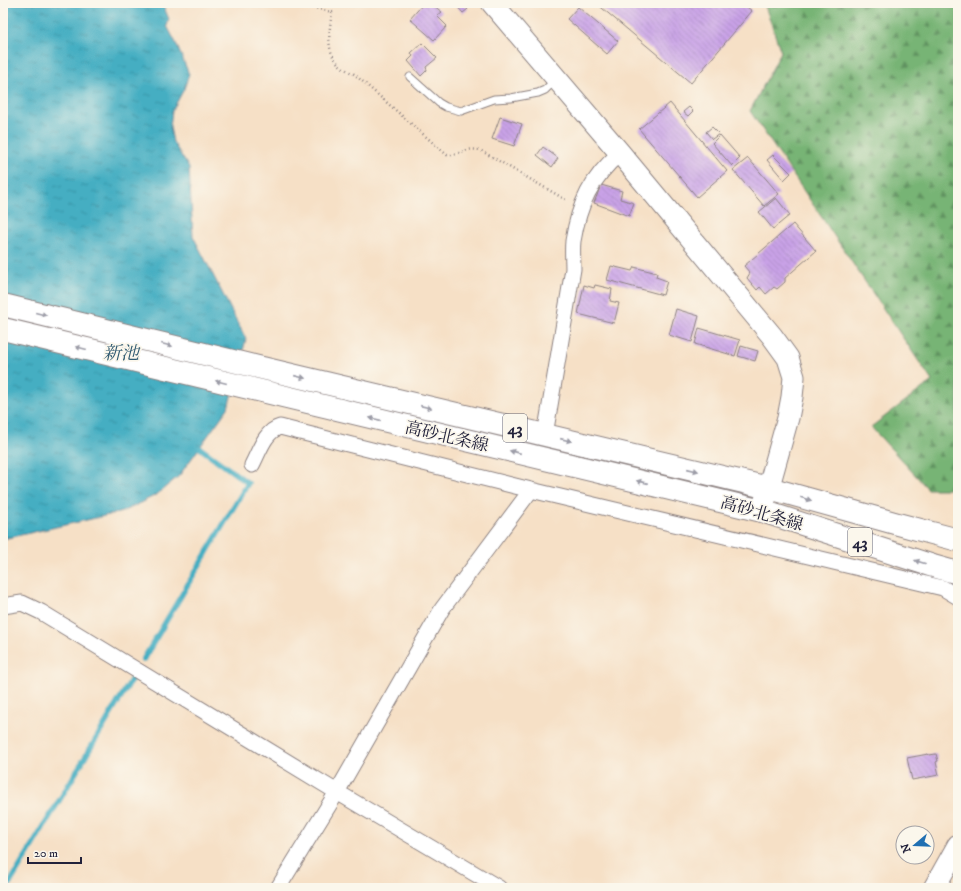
<svg xmlns="http://www.w3.org/2000/svg" width="961" height="891" font-family="'IM FELL DW Pica','Noto Serif JP',serif">
<defs>
<pattern id="forest-firs" width="22" height="20" patternUnits="userSpaceOnUse"><rect width="22" height="20" fill="#77b474"/><path d="M5 1l3.5 6h-7zM16 11l3.5 6h-7z" fill="#619260"/></pattern>
<pattern id="water-ripples" width="26" height="14" patternUnits="userSpaceOnUse"><rect width="26" height="14" fill="#44aec2"/><path d="M2 4q2-2 4 0t4 0M15 11q2-2 4 0t4 0" fill="none" stroke="#388d9f"/></pattern>
<pattern id="building-back-hatch" width="6" height="6" patternUnits="userSpaceOnUse"><rect width="6" height="6" fill="#c9a2e7"/><path d="M-1 5l2 2M0 0l6 6M5-1l2 2" fill="none" stroke="#a384bc"/></pattern>
</defs>
<rect width="100%" height="100%" fill="#fbf7ec"/>
<filter id="ink" filterUnits="userSpaceOnUse"><feTurbulence type="fractalNoise" baseFrequency=".025" numOctaves="2"/><feDisplacementMap in="SourceGraphic" scale="8" xChannelSelector="R" yChannelSelector="G"/><feConvolveMatrix kernelMatrix="1 2 1 2 8 2 1 2 1" color-interpolation-filters="sRGB"/></filter>
<filter id="wash" filterUnits="userSpaceOnUse"><feTurbulence type="fractalNoise" baseFrequency=".012" numOctaves="4" result="noise"/><feDisplacementMap in="SourceGraphic" scale="16" xChannelSelector="R" yChannelSelector="G"/><feGaussianBlur stdDeviation="0.9" result="paint"/><feColorMatrix in="noise" values="0 0 0 0 0 0 0 0 0 0 0 0 0 0 0 0 0 1.4 0 .05"/><feComposite in="paint" operator="in"/></filter>
<g filter="url(#wash)">
<rect width="100%" height="100%" fill="#f6e0c6"/>
<path fill="url(#forest-firs)" stroke="#4c6b58" d="M764,3h194v486h-30l-57,-62 61,-46 -182,-270 31,-59z"/>
<path fill="url(#water-ripples)" stroke="#33687e" d="M3,3h159l7,16 -2,7 8,15 14,33 -5,15 -12,22 -2,16 3,15 16,26 4,68 53,103 -18,69 -49,68 -23,19 -34,17 -119,27z"/>
<g fill="none" stroke-linecap="round" stroke-linejoin="round">
<path stroke="#44aec2" stroke-width="5.5" d="M143,660l105,-177 -48,-35
M7,888l126,-211"/>
</g>
<g id="blocks">
<path fill="url(#building-back-hatch)" d="M424,3h6l12,9 -5,4 10,10 -13,14 -24,-21z
M454,3h8l6,6 -5,4z
M596,3h146l10,8 -61,72z
M578,7l40,34 -11,13 -40,-35z
M422,43l15,15 -11,9 1,3 -6,6 -13,-15 5,-5 -2,-3z
M670,103l57,68 -30,26 -58,-68z
M689,107l4,4 -5,5 -5,-4z
M500,117l22,7 -8,22 -22,-7z
M712,127l7,7 -7,5 -6,-7z
M720,135l20,23 -8,8 -20,-23z
M543,147l15,11 -6,9 -15,-12z
M773,155l18,18 -7,7 -17,-20z
M748,158l31,36 -15,12 -31,-36z
M601,185l21,6 -2,8 14,4 -5,13 -35,-13z
M776,198l14,17 -17,14 -14,-17z
M793,224l23,27 -31,27v4l-8,7 -3,-2 -8,7 -6,-7 -3,3 -10,-12 3,-5 -6,-7z
M611,266l21,5 2,-4 23,6 -1,4 11,4 -4,14 -56,-15z
M584,285l10,3 1,-3 17,4 -2,12 9,2 -5,20 -36,-9z
M676,309l23,7 -7,26 -23,-7z
M699,328l41,12 -5,16 -40,-12z
M741,346l17,5 -3,10 -17,-5z
M928,754l1,1 7,-1 2,7 -2,1 3,13 -27,5 -5,-22z"/>
</g>
</g>
<g filter="url(#ink)">
<use href="#blocks" fill-opacity="0" stroke="#8c8180" stroke-width="1"/>
<g fill="none" stroke-linecap="round" stroke-linejoin="round">
<defs>
<path id="lane" d="M410,77l29,26 7,4 15,4 33,-12 17,-1 27,-5 7,-3 10,-10"/>
<path id="street" d="M545,435l28,-166c0,-9 -1,-19 0,-28 6,-37 18,-63 47,-88
M252,465c7,-13 13,-34 28,-38l251,63 412,98 15,9
M3,606l19,-3 19,9 296,180 162,96
M278,888l59,-96 105,-183 89,-119"/>
<path id="secondary" d="M492,3l128,150 152,183 16,22 6,19 -2,20 -4,21 -26,93
M934,888l24,-43"/>
<path id="primary" d="M3,305l259,63 507,120 129,36 60,16
M3,329l759,182 171,55 25,7"/>
</defs>
<use href="#lane" stroke="#8c8180" stroke-width="9"/>
<use href="#street" stroke="#8c8180" stroke-width="17"/>
<use href="#secondary" stroke="#8c8180" stroke-width="23"/>
<use href="#primary" stroke="#8c8180" stroke-width="24"/>
<path stroke="#8c8180" stroke-width="2.5" stroke-dasharray="1 3" stroke-linecap="butt" d="M293,3l39,9c-4,29 -8,48 22,62l93,81c13,1 16,-8 33,-5l86,50"/>
<use href="#lane" stroke="#fff" stroke-width="7"/>
<use href="#street" stroke="#fff" stroke-width="15"/>
<use href="#secondary" stroke="#fff" stroke-width="21"/>
<use href="#primary" stroke="#fff" stroke-width="22"/>
</g>
<defs><path id="oneway-solid" d="M-6-.8H1V-3.2L6.5 0L1 3.2V.8H-6Z"/></defs>
<g fill="#9c9ca7">
<use href="#oneway-solid" transform="translate(41 314) rotate(14)"/>
<use href="#oneway-solid" transform="translate(167 345) rotate(14)"/>
<use href="#oneway-solid" transform="translate(81 348) rotate(-166)"/>
<use href="#oneway-solid" transform="translate(300 377) rotate(13)"/>
<use href="#oneway-solid" transform="translate(221 382) rotate(-166)"/>
<use href="#oneway-solid" transform="translate(426 407) rotate(13)"/>
<use href="#oneway-solid" transform="translate(375 419) rotate(-167)"/>
<use href="#oneway-solid" transform="translate(566 440) rotate(13)"/>
<use href="#oneway-solid" transform="translate(515 452) rotate(-167)"/>
<use href="#oneway-solid" transform="translate(693 470) rotate(13)"/>
<use href="#oneway-solid" transform="translate(642 482) rotate(-167)"/>
<use href="#oneway-solid" transform="translate(806 499) rotate(16)"/>
<use href="#oneway-solid" transform="translate(920 562) rotate(-162)"/>
</g>
</g>
<g text-anchor="middle" stroke-width="3.5" stroke-linejoin="round" paint-order="stroke">
<g fill="#fbf7ec" stroke="#636270" stroke-width="1">
<rect x="503" y="414" width="24" height="28" rx="3"/>
<rect x="848" y="528" width="24" height="28" rx="3"/>
</g>
<g font-size="16" font-weight="bold" fill="#22223b">
<text x="515" y="434">43</text>
<text x="860" y="548">43</text>
</g>
<g font-size="17" fill="#22223b" stroke="#fbf7ec">
<text transform="translate(447 436) rotate(13)" y="6">高砂北条線</text>
<text transform="translate(762 513) rotate(16)" y="6">高砂北条線</text>
</g>
<g font-size="18" font-style="italic" fill="#305a71" stroke="#fbf7ec">
<text x="121" y="359">新池</text>
</g>
</g>
<rect width="961" height="891" fill="none" stroke="#fbf7ec" stroke-width="16"/>
<g transform="translate(915 845) rotate(251)"><circle r="19" fill="#fbf7ec" stroke="#a4a2a5"/>
<path d="M0-3L7 15L0 10L-7 15Z" fill="#1f6fb2"/>
<text y="-6" font-size="11" font-weight="bold" text-anchor="middle" fill="#22223b">N</text>
</g>
<path d="M28 857v6h53v-6" fill="none" stroke="#22223b" stroke-width="2"/>
<text x="34" y="857" font-size="12" fill="#22223b" stroke="#fbf7ec" stroke-width="3" paint-order="stroke">20 m</text>
</svg>
